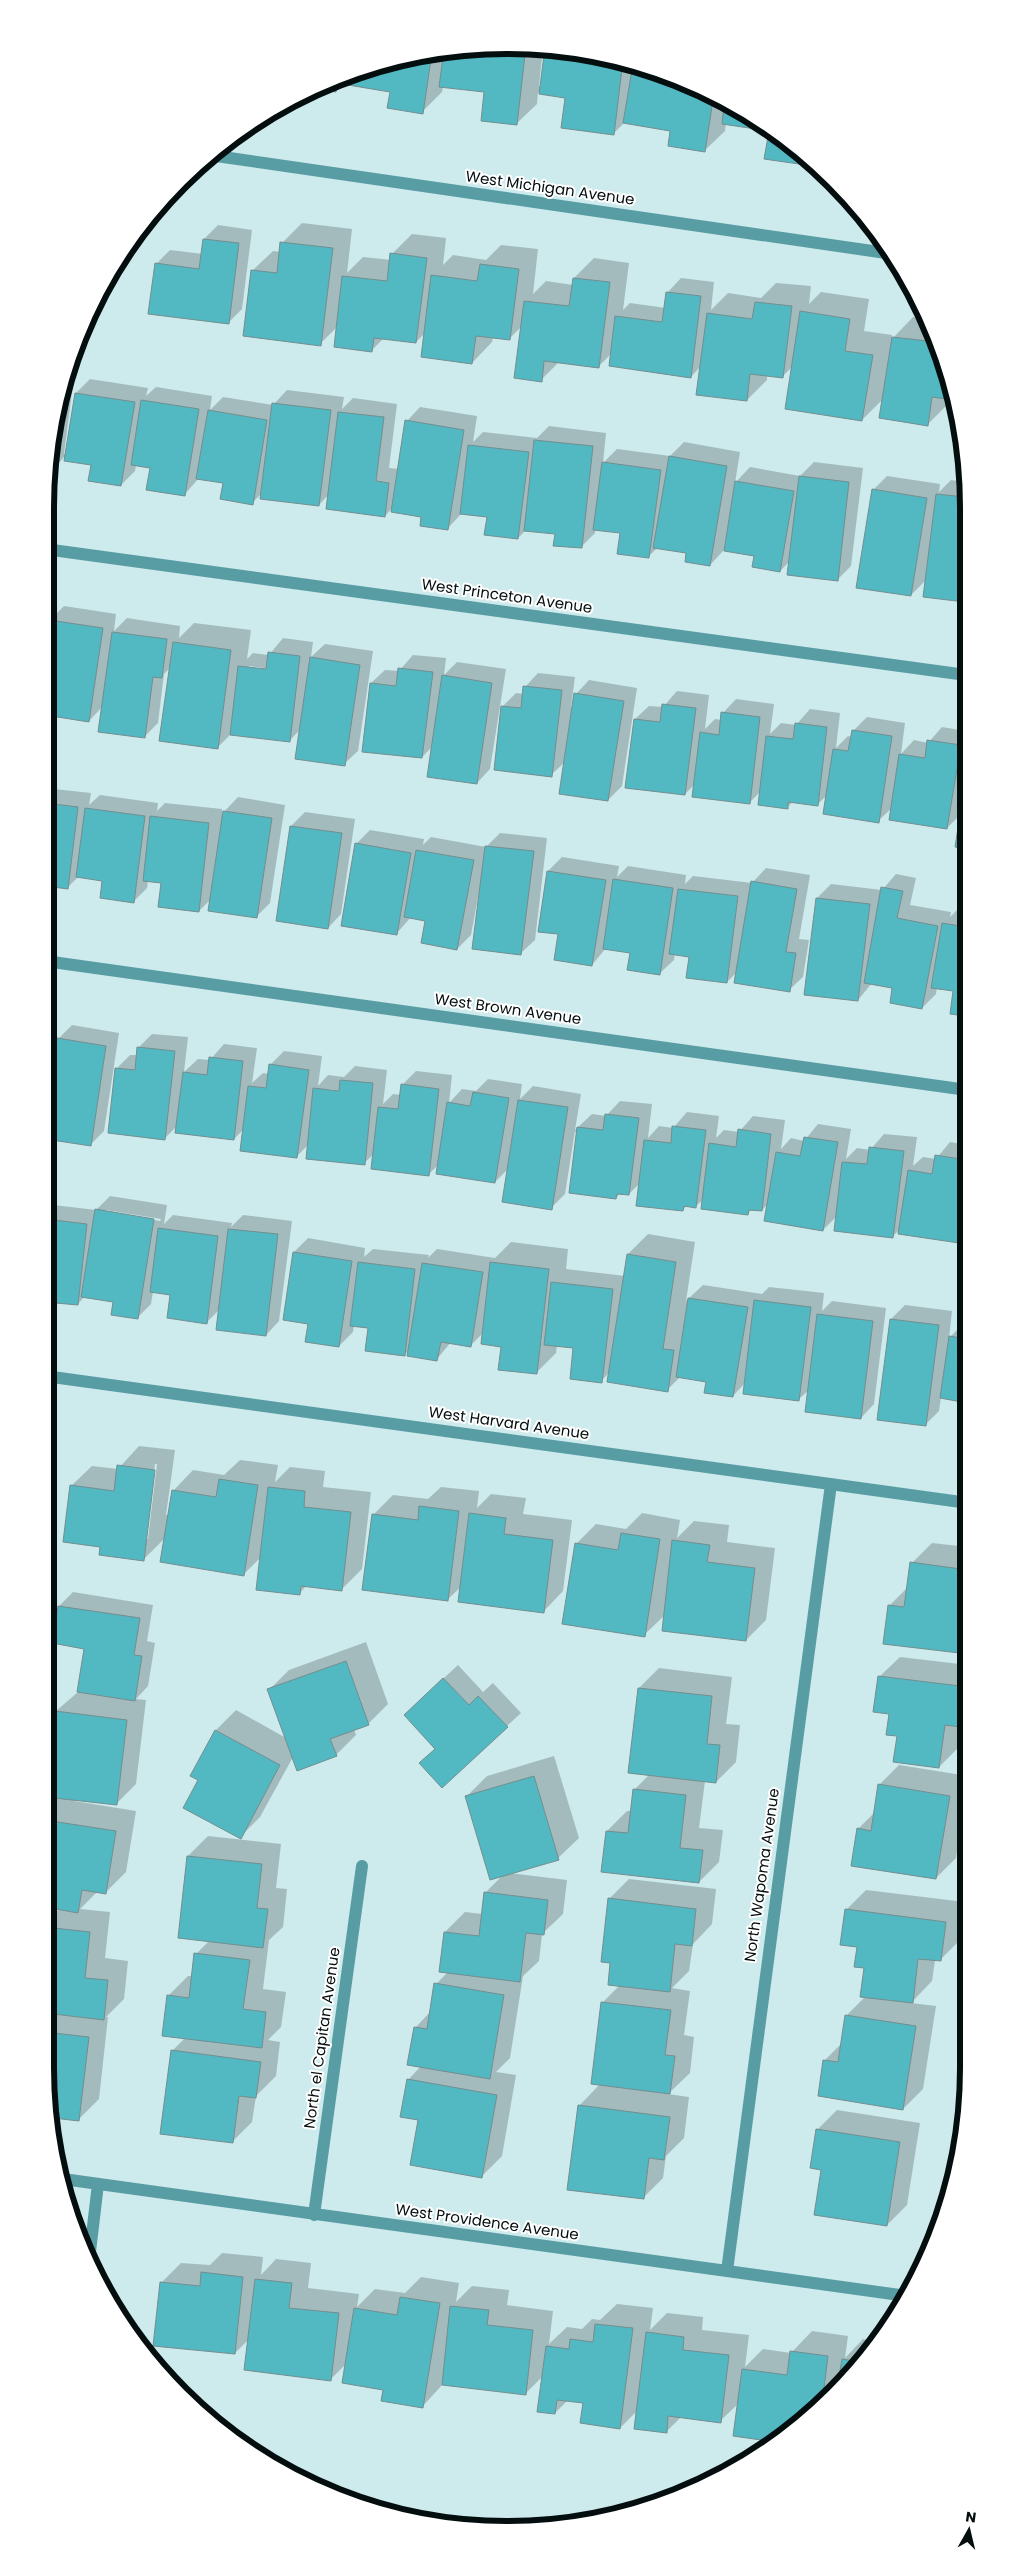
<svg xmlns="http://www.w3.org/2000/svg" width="1014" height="2575" font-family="Poppins,sans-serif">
<rect width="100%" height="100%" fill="#cdeaed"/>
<path fill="#0003" fill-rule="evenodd" d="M538,46l5,1 -4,39h2l5,-39 81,14 136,62 40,35 -5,5 -28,-33 -44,-7 -1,8 -21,20 -32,-21 -47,-8 -12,12 -46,-38 -29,-4 -1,12 -21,20 -31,-33 -42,-5 -1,6 -20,20 -31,-21 -49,-8 -7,7 -17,-2 41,-19 88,-20z
M144,222l4,13 -20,20 -7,2z
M302,223l50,6 -5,44 16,-16 28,3 1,-6 20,-20 34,4 -3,27 10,-10 33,5 15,-15 37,4 -5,45 13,-13 27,4 1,-7 20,-20 35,5 -6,47 7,-7 36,5 2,-16 13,-14 33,4 -3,28 17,-17 33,5 15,-15 35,3 -2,18 12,-12 48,7 -5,32 28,4v4l21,-22 14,2 7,11 18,69h-4l-1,6 -20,20 -43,-27 -22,22 -69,-54 -11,11 -15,-2v5l-20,20 -46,-34 -10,11 -53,-7v-2l-26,-15 -14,14 -39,-5 -18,18 -19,-54 -13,13 -16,-2 -1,5 -20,21 -47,-30 -9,9 -32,-4 -13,13 -34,-24 -17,17 -68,-73 21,-20 7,1 2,-9z
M218,225l34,5 -10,79 -13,13 -73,-58 14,-14 33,4 1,-15z
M71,360l5,1 -12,93h2l10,-61 14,-14 58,9 -2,8 10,-9 56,9 -2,14 13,-13 50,8 14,-15 57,7 -2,12 11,-11 44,6 -8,64 10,1 8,-48 13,-14 57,9 -4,26 10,-10 54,6 12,-12 57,7 -3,30 14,-14 53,7 14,-14 56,10 -5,31 15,-16 50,9 14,-14 49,6 -12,98 -14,14 -47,-19 -10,10 -25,-16 -31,-5 -14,15 -22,-13 -30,-5 -10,10 -26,-25 -27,-3v4l-14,14 -25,-14 -30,-3 -8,8 -30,-22 -26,-3 -14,15 -25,-12 -30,-9 -8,9 -56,-22 -10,11 -57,-12 -10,10 -27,-21 -26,-4 -14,16 -34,-27 -15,-2 -1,6 -14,14 -29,-21 -26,-9 -16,17 11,-85z
M887,476l53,8 -1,8 12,-12 14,2v119l-41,-5 3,-17 -16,16 -38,-105z
M64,606l52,8 -2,17 13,-13 53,8 -1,12 15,-15 57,7 -4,29 6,-6 16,2 14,-17 30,4 -2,15 14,-13 48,7 -15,100 -14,13 -43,-35 -12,12 -58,-7 -14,14 -47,-80 -6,6 -6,49 -14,14 -41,-31 -14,15 -44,-7v-63l5,-31zM249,666l23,3v2l-23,-2z
M413,655l33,3 -2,17 13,-13 49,7 -16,100 -13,14 -45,-36 -10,10 -51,-74 14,-13 14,1z
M538,673l37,4 -4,30h3l2,-13 13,-14 48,8 -15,98 -14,14 -42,-39 -15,14 -49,-68 14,-14 8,1 1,-7z
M677,691l32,4 -4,34 10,-10 7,1 1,-7 13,-14 38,5 -4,30 11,-11 15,2 14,-16 30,4 -4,35 12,-12 4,1 1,-6 14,-14 38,6 -4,31 13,-14 14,3 14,-16 24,4v117l-4,-35 -15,15 -55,-20 -14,13 -51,-26 -9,9 -25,-3 -5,6 -27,-16 -12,12 -54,-19 -10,10 -50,-75 14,-13 14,1z
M45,788l46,5 -2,12 11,-10 58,8 -1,8 8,-8 57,6v5l16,-17 47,8 -15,98 -14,14 -45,-18 -12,12 -36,-29 -15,-2 -1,8 -13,13 -30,-21 -25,-4 -11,11 -23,-2z
M305,812l50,7 -14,95 -13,14 -51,-8 14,-94z
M370,830l54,9 -1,6 8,-8 55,10 14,-14 47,5 -12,102 -14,13 -42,-61 -8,43 -14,14 -30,-29 -16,-3 -15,17 -40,-90z
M562,857l57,9 -2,11 11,-11 58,9 -1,9 8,-8 59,7 14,-15 44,7 -11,64 10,1 -6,37 -14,13 -51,-19 -11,11 -37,-27 -15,-2 -1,7 -14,13 -29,-21 -25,-4 -14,17 -33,-32 -11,-62z
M896,874l20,4 -6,27 41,7 -1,5 7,-7 9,2v103l-15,-2 4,-23 -18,-3 -1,7 -14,14 -28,-21 -22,-4 -14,17 -41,-102 14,-14 51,6z
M45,1019l12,2 -4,37 2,1 3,-20 14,-14 47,8 -15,98 -14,14 -45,-7 4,-42 -4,4z
M152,1034l36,3 -4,35 14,-13 12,1 14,-16 33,4 -5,35 11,-10 6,1 1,-9 14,-14 38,5 -4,30 10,-11 16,2 11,-11 32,4 -4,34 10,-10 8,1 1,-10 14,-14 36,4 -3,28 13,-14 14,2 12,-12 34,5 -2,15 13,-13 48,8 -6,36 17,-16 14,2 14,-15 32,3 -4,34 11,-12 14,2 14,-16 32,4 -3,22 8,-8 15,2 14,-16 32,4 -4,29 10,-11 13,3 14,-17 33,5 -5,30 11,-11 13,2 14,-16 33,3 -4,29 10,-9 13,2 14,-17 17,3v89l-8,8 -59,-13 -7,7 -56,-20 -14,14 -54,-27 -7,7 -10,-1 -4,4 -44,-14 -8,7 -9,-1 -4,5 -43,-27 -11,11 -9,-1 -4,5 -41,-67 -10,63 -14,14 -43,-39 -13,13 -56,-18 -11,11 -54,-21 -10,9 -55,-19 -13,13 -52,-28 -10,10 -57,-13 -12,12 -49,-69 14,-14h8v-7zM325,1089l20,2v2l-20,-2z
M110,1196l57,9 -3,19 9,-9 59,8 -1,4 12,-12 49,6 -13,100 -13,14 -46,-26 -14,14 -34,-29 -19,-2 -2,12 -14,14 -22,-17 -30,-5 -7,8 -33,-4v-96l51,6zM106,1210l55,9 -1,2 -54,-9z
M648,1234l47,8 -9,59 17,-16 59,9 7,-7 55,6 -2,18 10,-10 54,7 -12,96 -13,14 -52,-28 -10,9 -54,-16 -12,13 -26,-16 -26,-4 -14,14 -58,-17 -8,8 -26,-34 -18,-2 -1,8 -20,20 -53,-40 -12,12 -20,-3 -14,17 -27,-10 -5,5 -35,-27 -16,-2 -1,7 -14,14 -29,-23 -16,-71 14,-14 57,10 -1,9 9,-8 56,6 -1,3 9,-9 58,9 16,-16 57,7 -2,20 59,7 3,-22z
M905,1305l47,6 -3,27 15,-15h3v78l-26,-4 -2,14 -13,13 -35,-105z
M139,1446l36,4 -9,65h3l4,-24 20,-21 31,5 16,-15 38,5 -3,17 15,-15 35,4 -2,16 48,5 -9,77 -20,20 -35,-4 -8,9 -38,-37 -17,17 -79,-36 -22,22 -42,-14 -30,-60 21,-20 26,3zM155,1464h2l-9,75h-3z
M441,1487l38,4 -2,17 14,-14 35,4 -3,16 49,6 -9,71 -20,21 -81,-26 -14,13 -75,-84 20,-20 35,4z
M642,1513l38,7 -3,18 17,-17 35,4 -2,17 48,6 -9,72 -20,20 -81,-25 -21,20 -68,-91 20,-20 30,5z
M932,1543l36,4v106l-79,-47 19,-19 4,-24z
M73,1592l80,13 -6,36 8,2 -7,43 -12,13 10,1 -10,84 -20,20 -42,-5v2l62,10 -10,61 -20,20 -8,-1 -18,18 30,3 -5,46 23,3 -4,38 -18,18h2l-9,82 -20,20 -34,-51v-144l15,-16 -15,-2v-104l6,-6 -6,-1v-48l8,-8 3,-28 22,-19 8,-45 -27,-41z
M366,1642l22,62 -20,20 -14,5 2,6 -20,20 -43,2 -33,60 -20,20 -40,-58 16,-49 20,-20 50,28 -17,-48 20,-20z
M900,1657l68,8v61h-6l-3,21 -20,20 -41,-32 -19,-58z
M458,1665l25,27 10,-9 28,30 -14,13 -71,22 -17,-47z
M659,1668l73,9 -6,47 14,1 -4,37 -20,20 -11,-1 -6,47 24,2 -4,32 -20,20 -97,-11 5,-40 20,-20h5l2,-21 16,-16 -11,-86z
M554,1756l25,82 -21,20 -49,15 58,7 -4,34 -21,20 -3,27 -16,15 -13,82 -14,14 20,3 -14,81 -20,20 -62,-57 -12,-39 13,-14 -6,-38 16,-17 5,-27 12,-12 -3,-40 20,-20 17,2 3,-21 18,-18 -37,-78 21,-21z
M899,1765l69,11 -12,82 -20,20 -78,-49 17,-17 4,-27z
M208,1836l73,8 -5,44 11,1 -4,38 -14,13 -6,49 23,3 -5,35 -13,13 12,2 -4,34 -20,20 -4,26 -20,20 -60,-91 13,-13 -17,-42 20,-20h5l3,-22 13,-13 -21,-85z
M629,1879l87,10 -4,35 -19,20 -4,27 -17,17 18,3 -6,44 10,2 -4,36 -22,21 21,3 -5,41 -18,18 -3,22 -20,20 -64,-92 21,-22 2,-81 18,-18 -8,-23 -3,-63z
M866,1890l99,12 -5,38 -20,20h-5l-3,21 -21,22 25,3 -13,83 -20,20 -78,-49 17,-17 4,-27 20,-20 -1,-29 -19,-57z
M837,2110l83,13 -13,82 -20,20 -65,-56 -5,-39z
M222,2253l41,4 -2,18 15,-16 35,4 -3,25 51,6 -2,13 18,-18 30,4 16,-16 38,6 -3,19 16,-16 37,4 -2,15 46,6 -4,33 18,-17 15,2 10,-10 8,1 17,-16 36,4 -3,22 17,-17 36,4 -1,13 47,5 -4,32 18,-18 28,4 21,-22 36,5 -3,22 18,-19 15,3 -4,7 -98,92 -38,-37 -18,17 -39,-4 -15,15 -28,-22 -18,18 -36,-26 -16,-2 -13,13 -12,-37 -17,17 -83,-9 -21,23 -38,-18 -38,-25 -16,16 -81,-41 -14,14 -74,-70 20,-20 29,2z"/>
<path fill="#52b8c1" stroke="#738e90" d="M526,46l-9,79 -36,-4 3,-29 -45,-5 5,-37z
M545,47l78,13 -9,75 -53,-7 4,-30 -26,-4z
M432,52l-9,62 -36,-6 3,-16 -48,-8 2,-8 15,-7z
M633,64l80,36 -8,52 -37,-6 2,-15 -47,-8z
M338,79l-2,13 -20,-3z
M724,105l39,18 37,32 -1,9 -35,-5 5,-28 -47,-7z
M203,239l36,4 -10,81 -81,-10 7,-51 44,6z
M280,242l53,6 -12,98 -78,-10 8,-66 26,3z
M390,253l37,5 -11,85 -42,-5 -2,14 -38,-5 8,-71 45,5z
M480,264l39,5 -9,71 -34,-4 -4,28 -51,-7 10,-82 46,6z
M573,278l37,4 -11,86 -55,-7 -2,21 -28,-4 10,-77 45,5z
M666,292l35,4 -10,82 -82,-12 6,-50 47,6z
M755,302l37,4 -9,72 -33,-4 -3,27 -51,-6 11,-82 45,6z
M800,311l50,8 -5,32 28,4 -11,66 -77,-12z
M892,337l45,5 16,58 -21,-3 -4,29 -49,-8z
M61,386l-11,87h-1l12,-86z
M75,393l60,9 -14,84 -33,-5 3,-16 -27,-4z
M141,400l58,9 -14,87 -39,-6 4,-22 -19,-3z
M272,403l59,7 -12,96 -59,-7z
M208,410l59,10 -14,85 -33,-6 3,-16 -27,-4z
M338,412l46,5 -8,64 13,2 -4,34 -59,-8z
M405,420l59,10 -16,100 -28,-4 1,-9 -30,-5z
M534,440l59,6 -11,102 -29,-2 2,-12 -31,-3z
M468,445l61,7 -11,87 -34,-4 3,-18 -27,-3z
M669,456l58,10 -17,100 -25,-4 1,-9 -33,-5z
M602,462l59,8 -12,88 -32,-4 3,-21 -27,-3z
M799,476l50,6 -11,99 -51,-6z
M735,481l59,10 -14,81 -28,-5 2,-11 -30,-5z
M872,489l55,9 -16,98 -55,-8z
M936,494l29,3v105l-42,-5z
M49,620l54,8 -14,94 -44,-7v-72z
M112,632l55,7 -5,39 -9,-1 -8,61 -47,-6z
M173,642l58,8 -13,99 -59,-8z
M268,652l32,4 -10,86 -60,-7 8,-69 28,3z
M310,657l50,8 -15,101 -50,-7z
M398,668l35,4 -11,86 -60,-6 8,-69 26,3z
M442,675l50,8 -15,101 -50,-7z
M523,686l39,4 -10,87 -58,-7 7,-64 20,2z
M574,693l50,8 -16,100 -49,-7z
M662,704l34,4 -11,87 -60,-7 9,-69 26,3z
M721,712l39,5 -10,87 -58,-7 8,-65 19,3z
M795,723l32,4 -9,79 -30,-4v7l-30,-4 8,-69 27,3z
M852,730l40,6 -13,87 -56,-9 10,-65 15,2z
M927,740l34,5 -14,84 -58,-9 10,-66 26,4z
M966,776v73l-11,-2z
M45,803l33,4 -10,82 -23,-3z
M85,808l60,8 -11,87 -34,-5 2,-17 -26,-4z
M223,811l49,7 -15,100 -49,-7z
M150,816l59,7 -10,89 -41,-5 3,-24 -18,-2z
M290,826l52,7 -14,96 -52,-8z
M355,843l56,10 -14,82 -56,-9z
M485,846l49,5 -13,104 -49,-6z
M416,850l58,10 -17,90 -36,-7 4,-22 -21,-4z
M547,871l59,9 -14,86 -38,-6 4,-26 -20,-2z
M613,879l60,9 -13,87 -33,-5 3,-17 -27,-4z
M751,881l46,8 -11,63 10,1 -6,39 -56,-9z
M881,887l22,4 -6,27 41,8 -16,83 -32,-6 2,-15 -28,-5z
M678,889l60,7 -11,87 -41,-5 3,-21 -20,-3z
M816,898l54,6 -12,97 -54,-6z
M942,923l24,4v89l-16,-2 3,-23 -22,-3z
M57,1038l49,8 -15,100 -46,-7v-27z
M137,1047l38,4 -10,89 -57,-7 7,-65 20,2z
M209,1057l34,4 -9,79 -59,-7 8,-61 24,3z
M269,1064l40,6 -12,88 -57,-7 8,-65 18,2z
M340,1080l33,3 -8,82 -59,-6 7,-71 26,3z
M401,1084l38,5 -10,87 -58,-7 7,-62 20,2z
M473,1092l36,6 -14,85 -59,-9 11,-72 23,4z
M518,1100l50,7 -16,103 -50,-8z
M605,1114l34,4 -10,77 -12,-1 -1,5 -47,-6 8,-66 26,3z
M672,1126l34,4 -10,78 -12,-2 -1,5 -47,-5 8,-66 27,3z
M738,1129l33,5 -9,77 -13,-1 -1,5 -47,-6 8,-66 27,4z
M804,1137l34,5 -15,89 -59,-10 12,-69 24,4z
M869,1147l35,4 -11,87 -59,-7 8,-69 25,2z
M935,1155l32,5v32l-8,51 -61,-9 10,-64 24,4z
M95,1209l59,10 -16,100 -27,-4 2,-13 -32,-5z
M45,1219l42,5 -9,81 -33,-3z
M158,1228l60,8 -11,88 -40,-6 3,-23 -20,-3z
M228,1229l50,5 -12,102 -50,-6z
M293,1252l59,9 -13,86 -34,-5 3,-18 -25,-4z
M627,1254l49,8 -13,87 11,1 -6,42 -61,-10z
M358,1262l57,7 -10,87 -40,-5 3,-23 -18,-2z
M490,1262l59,7 -12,105 -39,-4 3,-23 -20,-3z
M422,1263l61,9 -12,75 -30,-5 -4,19 -30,-5z
M551,1282l62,7 -11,94 -32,-4 3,-31 -29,-3z
M688,1298l60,9 -15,90 -29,-4 2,-11 -30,-5z
M754,1300l57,7 -12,94 -56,-7z
M817,1314l56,7 -12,98 -56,-7z
M890,1319l49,6 -13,101 -49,-6z
M949,1336l18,3v64l-27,-5z
M117,1465l38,5 -11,91 -45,-6 1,-8 -37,-5 7,-57 44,6z
M219,1479l39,6 -14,91 -84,-14 12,-72 44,7z
M268,1487l37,4 -1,16 47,5 -9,79 -41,-5 -1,9 -44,-5z
M419,1506l40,5 -11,90 -86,-11 10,-76 46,6z
M469,1513l37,5 -2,16 49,6 -9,73 -86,-11z
M621,1533l39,6 -15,98 -83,-13 13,-81 43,7z
M672,1540l38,5 -3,17 48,6 -9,73 -84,-10z
M910,1562l58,8v84l-85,-10 5,-39 16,2z
M58,1606l82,12 -6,37 8,1 -7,45 -58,-9 7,-43 -32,-6z
M346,1661l23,64 -39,14 7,17 -40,15 -30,-82z
M878,1676l90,11v41l-23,-3 -6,43 -46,-6 4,-26 -11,-1 3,-21 -16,-2z
M443,1678l26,27 9,-9 30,31 -66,61 -23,-25 16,-14 -31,-34z
M638,1688l74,8 -5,48 13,1 -4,38 -88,-10z
M55,1711l72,9 -10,85 -72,-8v-43l5,1z
M215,1730l65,35 -39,74 -58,-31 15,-28 -8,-4z
M534,1776l25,84 -69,20 -25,-84z
M878,1784l72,12 -14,83 -85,-13 6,-38 14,3z
M633,1789l53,6 -6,53 23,2 -4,33 -98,-11 5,-41 22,2z
M45,1820l71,11 -10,63 -24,-4 -4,23 -33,-6z
M187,1856l75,8 -5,44 11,1 -5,39 -85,-10z
M484,1892l64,8 -4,35 -18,-2 -6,49 -81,-10 5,-40 35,4z
M608,1898l88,11 -4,37 -17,-2 -5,48 -62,-7 2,-22 -9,-1z
M845,1909l101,13 -5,39 -23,-2 -5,44 -53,-6 4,-29 -10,-1 3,-20 -17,-2z
M45,1927l45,5 -5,46 23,2 -4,40 -59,-7z
M194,1953l56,7 -7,49 23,3 -4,36 -100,-12 5,-41 22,3z
M434,1983l70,12 -14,84 -83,-14 7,-38 13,2z
M601,2002l70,8 -6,45 10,1 -5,38 -79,-10z
M845,2015l71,11 -13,84 -85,-14 5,-36 15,2z
M45,2032l44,5 -10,84 -26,-3 -8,-50z
M171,2050l90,12 -5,36 -17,-2 -6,47 -73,-9z
M407,2079l90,16 -15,83 -72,-13 8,-45 -18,-3z
M578,2105l92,12 -6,43 -15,-2 -5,41 -77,-9z
M816,2129l84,13 -13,84 -73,-11 7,-45 -11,-2z
M201,2272l42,5 -8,77 -82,-8 7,-64 40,4z
M255,2279l37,4 -3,25 50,5 -8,68 -87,-11z
M400,2297l40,6 -17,105 -42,-7 2,-11 -41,-7 12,-75 43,7z
M450,2306l39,4 -2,15 46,5 -7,65 -84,-10z
M595,2324l38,4 -13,101 -40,-6 3,-20 -26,-3 -2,14 -18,-2 9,-66 23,3 1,-10 23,3z
M646,2332l38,5 -1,13 46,5 -8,68 -53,-7 -1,17 -33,-4z
M790,2351l38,5 -5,40 -48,46 -42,-6 9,-67 45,6z
M842,2359l18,3 -22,20z"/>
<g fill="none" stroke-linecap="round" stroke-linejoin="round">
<path stroke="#599da4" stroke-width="12" d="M209,155l677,98
M45,549l921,126
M45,961l922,129
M45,1376l923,127
M63,2179l844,117
M314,2215l48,-349
M89,2260l9,-76
M727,2271l104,-787"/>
</g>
<g text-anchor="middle" stroke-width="4" stroke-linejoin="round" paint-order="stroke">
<g font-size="15" fill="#050e0f" stroke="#fff">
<text transform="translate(550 188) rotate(8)" y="5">West Michigan Avenue</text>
<text transform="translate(507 596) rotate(8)" y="5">West Princeton Avenue</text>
<text transform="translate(508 1009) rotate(8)" y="5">West Brown Avenue</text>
<text transform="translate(509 1423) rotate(8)" y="5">West Harvard Avenue</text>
<text transform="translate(762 1875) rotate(-82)" y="5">North Wapoma Avenue</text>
<text transform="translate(322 2038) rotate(-82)" y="5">North el Capitan Avenue</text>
<text transform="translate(487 2222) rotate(8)" y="5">West Providence Avenue</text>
</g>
</g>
<path d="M0 0H1014V2575H0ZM507 54H507A453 453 0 0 1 960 507V2068A453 453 0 0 1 507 2521H507A453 453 0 0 1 54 2068V507A453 453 0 0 1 507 54Z" fill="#fff" fill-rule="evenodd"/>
<path fill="none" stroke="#050e0f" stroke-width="6" d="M507 54H507A453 453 0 0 1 960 507V2068A453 453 0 0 1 507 2521H507A453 453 0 0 1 54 2068V507A453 453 0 0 1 507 54Z"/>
<g transform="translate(969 2530) rotate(8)" stroke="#ffffff" stroke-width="4" paint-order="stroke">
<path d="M0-4L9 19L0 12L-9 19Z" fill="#050e0f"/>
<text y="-8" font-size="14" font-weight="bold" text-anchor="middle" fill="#050e0f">N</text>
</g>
</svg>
